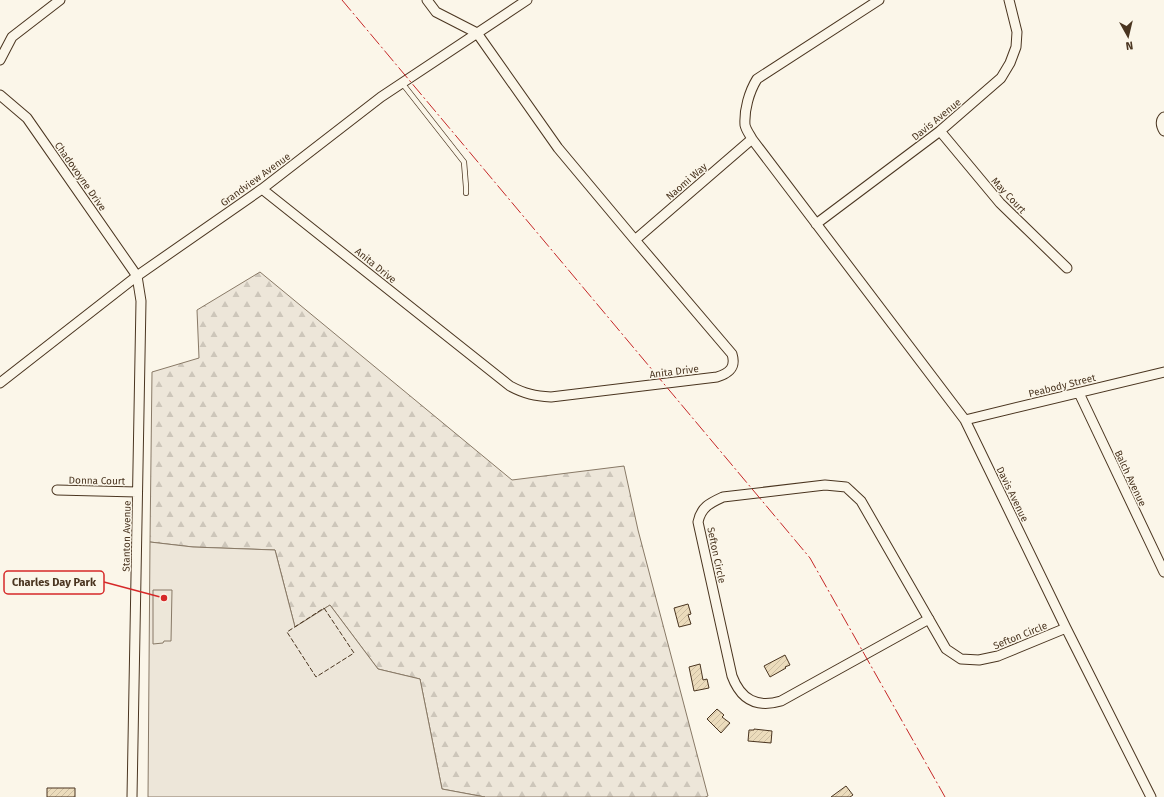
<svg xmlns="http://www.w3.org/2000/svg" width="1164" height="797" font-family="'Fira Sans',sans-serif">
<defs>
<pattern id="forest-firs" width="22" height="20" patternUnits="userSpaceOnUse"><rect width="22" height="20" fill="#ede6d9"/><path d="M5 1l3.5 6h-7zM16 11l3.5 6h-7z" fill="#cdc6ba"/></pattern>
<pattern id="building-hatch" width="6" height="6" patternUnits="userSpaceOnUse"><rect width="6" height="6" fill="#ecdcbc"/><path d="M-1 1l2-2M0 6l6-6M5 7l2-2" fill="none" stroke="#ccbda1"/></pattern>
</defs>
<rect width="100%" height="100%" fill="#fbf6e9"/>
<path fill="url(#forest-firs)" stroke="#887966" d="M260,272l252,208 112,-14 14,64 70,266 -3,1h-220l-43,-8 -22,-110 -42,-10 -48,-64 -35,22 -20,-77 -82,-3 -43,-5 2,-170 47,-14 -2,-48z"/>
<path fill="#ede6d9" stroke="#887966" d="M150,542l43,5 82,3 20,77 35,-22 48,64 42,10 22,110 43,8h-337z"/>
<path fill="#ede7d9" stroke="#887966" d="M153,590h19l-1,51h-7l-1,2 -10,1z"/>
<path fill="url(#building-hatch)" stroke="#4a3520" d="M688,604l3,10 -3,1 3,9 -12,3 -5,-19z
M785,655l5,10 -5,2 1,1 -16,9 -6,-11z
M700,664l3,16 4,-1 2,9 -15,3 -5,-24z
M717,709l7,6 -2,2 8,6 -9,10 -14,-14z
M754,729l18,2 -1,12 -23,-2 1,-11h5z
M846,786l7,9 -3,2h-19z
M47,788h28v9h-28z"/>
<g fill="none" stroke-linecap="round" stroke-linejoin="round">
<defs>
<path id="service" d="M402,83l62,79 2,25v6"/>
<path id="minor" d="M879,0l-122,79c-8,13 -13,31 -12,46 1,5 5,10 7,14l213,281 101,208 85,169
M0,60l12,-23 48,-37
M0,95l27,23 110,158 4,25 -9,496
M1164,117c-4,4 -3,9 0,14
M940,131l60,72 67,65
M262,189l248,197c15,8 25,10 41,11l166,-20c13,-4 19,-10 15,-23l-97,-114 -77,-92 -81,-115 -41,-21 -9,-12
M816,224l124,-93 61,-53 9,-15 6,-16 1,-15 -8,-32
M635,240l117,-101
M0,383l137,-107 125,-87 119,-92 146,-97
M1079,393l85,179
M965,420l199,-48
M57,490l80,2
M929,619l-148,82c-24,7 -40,-1 -49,-25l-34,-154c3,-15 12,-19 25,-25l102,-12 21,2 15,14 85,148 15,10 18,1 19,-4 68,-28"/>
</defs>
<use href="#service" stroke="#4a3520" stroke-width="6"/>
<use href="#minor" stroke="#4a3520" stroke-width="11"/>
<use href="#service" stroke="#fbf6e9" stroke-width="4.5"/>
<use href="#minor" stroke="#fbf6e9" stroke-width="9"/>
<path stroke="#4a3520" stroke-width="1" stroke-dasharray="5 2" stroke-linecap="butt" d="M324,608l30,45 -38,24 -29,-45z"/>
<path stroke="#c62828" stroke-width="1" stroke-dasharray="14 3 2 3" stroke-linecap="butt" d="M342,0l468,558 135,239"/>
</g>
<g text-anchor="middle" stroke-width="3" stroke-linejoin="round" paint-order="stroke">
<g font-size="10" fill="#4a3520" stroke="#fbf6e9">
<text transform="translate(936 119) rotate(-39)" y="4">Davis Avenue</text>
<text transform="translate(81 176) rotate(55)" y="4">Chadovoyne Drive</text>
<text transform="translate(255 179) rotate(-36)" y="4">Grandview Avenue</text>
<text transform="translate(686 181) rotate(-41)" y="4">Naomi Way</text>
<text transform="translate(1009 195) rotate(47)" y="4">May Court</text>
<text transform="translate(376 265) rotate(39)" y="4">Anita Drive</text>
<text transform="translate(674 371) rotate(-7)" y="4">Anita Drive</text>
<text transform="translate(1062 385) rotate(-14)" y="4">Peabody Street</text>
<text transform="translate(1131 478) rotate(65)" y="4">Balch Avenue</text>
<text transform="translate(97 480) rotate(1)" y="4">Donna Court</text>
<text transform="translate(1013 494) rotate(64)" y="4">Davis Avenue</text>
<text transform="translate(126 536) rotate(-89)" y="4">Stanton Avenue</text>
<text transform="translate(717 555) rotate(78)" y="4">Sefton Circle</text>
<text transform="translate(1020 635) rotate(-22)" y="4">Sefton Circle</text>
</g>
</g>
<path fill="none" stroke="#d62828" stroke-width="1.5" d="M164 598L104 582"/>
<circle fill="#d62828" stroke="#fbf6e9" stroke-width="1.5" cx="164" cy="598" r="4"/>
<rect fill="#fbf6e9" stroke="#d62828" stroke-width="1.5" x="4" y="571" width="100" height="23" rx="4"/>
<g font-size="11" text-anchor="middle" font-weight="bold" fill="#4a3520">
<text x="54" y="586">Charles Day Park</text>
</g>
<g transform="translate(1128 36) rotate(172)" stroke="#fbf6e9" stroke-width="3" paint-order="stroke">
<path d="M0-3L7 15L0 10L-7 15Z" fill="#4a3520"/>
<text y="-6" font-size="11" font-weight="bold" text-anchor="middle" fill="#4a3520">N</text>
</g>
</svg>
